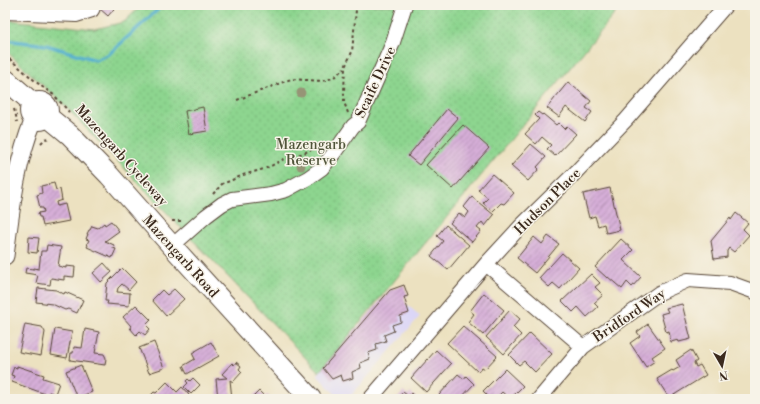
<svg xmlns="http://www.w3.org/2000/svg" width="760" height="404" font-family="'Libre Bodoni',serif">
<defs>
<pattern id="park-dots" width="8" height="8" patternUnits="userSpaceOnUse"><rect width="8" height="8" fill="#8dd58f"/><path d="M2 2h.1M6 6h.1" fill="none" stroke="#7bb77b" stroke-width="1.8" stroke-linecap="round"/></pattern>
<pattern id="building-hatch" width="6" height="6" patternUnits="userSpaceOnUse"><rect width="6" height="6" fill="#d6aed8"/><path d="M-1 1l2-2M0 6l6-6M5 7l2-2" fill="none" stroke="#af8eaf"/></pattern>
</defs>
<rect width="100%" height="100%" fill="#f7f3e8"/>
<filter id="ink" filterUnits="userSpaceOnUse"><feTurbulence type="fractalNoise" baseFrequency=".025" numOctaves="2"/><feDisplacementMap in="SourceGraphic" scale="8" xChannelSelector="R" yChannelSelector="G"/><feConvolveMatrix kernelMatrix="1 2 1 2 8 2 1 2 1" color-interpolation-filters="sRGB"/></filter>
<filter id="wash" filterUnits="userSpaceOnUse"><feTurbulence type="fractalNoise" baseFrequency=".012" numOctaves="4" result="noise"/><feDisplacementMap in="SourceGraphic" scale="16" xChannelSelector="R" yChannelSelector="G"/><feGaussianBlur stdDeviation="0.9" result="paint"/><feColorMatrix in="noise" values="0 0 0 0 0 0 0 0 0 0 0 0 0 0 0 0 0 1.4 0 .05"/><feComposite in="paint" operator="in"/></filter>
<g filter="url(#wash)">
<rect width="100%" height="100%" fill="#ece1c0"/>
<path fill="#dbd6f7" d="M390,290l30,26 -70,81 -11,1 -22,-23z"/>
<path fill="url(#park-dots)" stroke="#648056" d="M142,5h480l-303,367 -254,-266 -60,-56v-28l3,-2 87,9 29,-7z"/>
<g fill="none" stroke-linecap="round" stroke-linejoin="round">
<path stroke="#4faece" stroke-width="3.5" d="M5,40l41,5 50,15 13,-6 54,-49"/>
</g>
<g id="blocks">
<path fill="url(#building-hatch)" d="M102,5h7l5,4 -6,7 -9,-8z
M568,82l23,19 -5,7 6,4 -7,10 -19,-15 -7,10 -12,-9z
M203,107l4,24 -18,3 -4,-23z
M447,109l11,9 -39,47 -11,-9z
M538,112l4,3 1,-1 13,11 2,-2 6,6 3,-3 9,8 -21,22 -8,-7 4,-4 -9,-8 -6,7 -11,-10 14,-15 -4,-4z
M463,125l26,23 -36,41 -27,-24z
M531,144l15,13 -9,10 2,2 -11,12 -17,-15z
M492,174l22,19 -10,11 -3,-1 -8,8 -10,-8 5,-5 -10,-8z
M54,183l2,7 4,-1 2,11 -6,2 1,4 8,-2 4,17 -26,5 -2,-9h-2l-1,-4 6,-1 -1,-4h-3l-3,-13 5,-2 -1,-7z
M610,188l10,42 -14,3 -2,-9 -6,2 -3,-10 -6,2 -6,-24z
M472,197l22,18 -9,11 -3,-4 -5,6 4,3 -9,11 -22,-19 9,-10 6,5 4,-6 -5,-5z
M736,213l12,10 -5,6 6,6 -15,17 -5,-4 -2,3v6l-13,2 -3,-18 19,-23 1,2z
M111,221l8,10 -14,10 9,4 -1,3 3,1 -4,9 -25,-11 1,-2 -1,-1 2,-4 -3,-1 2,-5h-1l2,-4h1l2,-4 6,2 6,-5 1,2z
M446,225l23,20 -21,25 -17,-14 12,-15 -6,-5z
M548,236l11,8 -24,29 -18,-15 17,-21 8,7z
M29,237l10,1 -2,15 -9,-1z
M621,239l12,11 -10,10 18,17 -9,10 -5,-5 -5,7 -14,-12 -1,1 -12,-11z
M47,245l14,2 -3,19 8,2v-2l9,1 -1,10 -10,-1v4l-13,-2 -1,7 -14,-2 2,-8 -13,-2 1,-5 8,1v-1l5,1 2,-18h5z
M562,253l17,15 -19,21 -7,-6 -4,4 -10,-9z
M104,263l8,9 -11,10 -8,-9z
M122,268l14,14 -7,8 -7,-6 -4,4 -1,4 13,1 -1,13 -22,-2 1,-3h-3l2,-18z
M591,274l9,9 -5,4 8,8 -9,8 4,4 -11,10 -9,-10 -5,5 -11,-11z
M404,285l4,11 -4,1 5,16 -9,3 1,6 -9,3 2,6 -10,4 2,6 -10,3 1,6 -9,3 2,6 -10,4 1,5 -9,4 1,6 -10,3 -2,-6 -9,4 -9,-11 67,-78z
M38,288l18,2 8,4 1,-2 18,8 -6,13 -9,-4 -3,1 -13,-6 -16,-2z
M174,289l10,10 -18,17 -14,-16 10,-10 5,5z
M484,293l20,17 -21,25 -15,-13 6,-8 -4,-3z
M682,304l9,35 -12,3 -1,-2 -7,2 -2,-11 -3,1 -5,-18 7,-2 -2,-4z
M136,305l15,15 -5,5 4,4 -5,6 -5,-4 -4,4 -6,-7 1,-2 -8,-9z
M510,310l10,9 -7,8 8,8 -17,19 -18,-17z
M25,324l17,3 3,5 -4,24 -22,-4z
M648,324l17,24 -13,9 3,4 -9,6 -16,-24 10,-7 -3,-4z
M463,326l34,30 -12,13 -3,-2 -4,5 -31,-29z
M55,329l17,3 -5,26 -16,-3z
M85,329l14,3 -4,21 9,1 2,4 -1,7 -35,-5 1,-7h2l1,-6 8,1z
M530,333l22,21 -17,18 -11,-11 -5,4 -10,-10z
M154,342l10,26 -15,5 -10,-25z
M211,342l8,14 -32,18 -4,-8 12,-7 -3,-6z
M436,350l15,14 -25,28 -15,-14z
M691,350l6,11 -3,2 2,4 4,-2 6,10 -37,23 -12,-19 15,-9 1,1 7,-4 -4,-7z
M236,362l5,4 -2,3 3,3 -9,10 -3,-2 2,19h-14l-2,-20 11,-1 -5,-4 10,-11 2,2z
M81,365l11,27 -15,6 -11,-27z
M17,366l27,9 -1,3 16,5 -4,11 -6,-2 -1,3 -36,-13 2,-6 -3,-1 3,-8 3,1z
M505,369l18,17 -13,13 -8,-7 -7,7h-4l-8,-8z
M458,374l6,5 2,-3 8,8 -14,15h-17l-4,-4z
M193,378l7,7 -9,9 -7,-7 4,-4 -2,-2 2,-2 2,2z
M167,382l10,10 5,-5 7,8 -4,4h-38l7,-7 2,1z
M259,391l6,6 2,-2 5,4h-21z
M403,392l5,4 3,-3 6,6h-20z"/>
</g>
</g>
<g filter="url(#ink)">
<use href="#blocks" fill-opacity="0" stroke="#564536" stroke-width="1"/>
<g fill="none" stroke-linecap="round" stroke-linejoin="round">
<defs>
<path id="minor" d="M5,12l71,3 16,-5 2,-5
M172,246l34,-30 16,-12 10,-5 39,-5 15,-4 22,-12 14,-10 12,-15 19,-27 5,-4 34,-77 13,-40
M486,264l97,83 76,-54 29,-13 42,3 25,9
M370,399l116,-135 35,-38 52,-51 53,-55 100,-115
M539,399l44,-52"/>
<path id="tertiary" d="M5,256c6,-47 11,-94 29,-137"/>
<path id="secondary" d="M5,79l29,25
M30 111a9 9 0 1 1 18 0a9 9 0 1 1-18 0Z
M47,116l23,19 39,40 63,71 139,153"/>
</defs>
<use href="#minor" stroke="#564536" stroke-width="16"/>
<use href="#tertiary" stroke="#564536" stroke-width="19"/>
<use href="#secondary" stroke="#564536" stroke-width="22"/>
<path stroke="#564536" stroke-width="2" stroke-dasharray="3 3" stroke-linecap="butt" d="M5,55l36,31 13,9 9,10 6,7
M237,100l54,-21 31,2 11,-3 11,-10
M14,109l2,7 1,6
M348,113l-4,-11v-10l1,-25 7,-15 4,-42v-5
M41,143l4,-4 4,-1
M213,194l9,-10 10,-4 11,-5 21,-6 7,-3 15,-8 18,-5 22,-11
M172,221h9"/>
<use href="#minor" stroke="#fff" stroke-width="14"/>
<use href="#tertiary" stroke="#fff" stroke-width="17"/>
<use href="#secondary" stroke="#fff" stroke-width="20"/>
</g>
<g fill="#969476">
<circle cx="301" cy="93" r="4.5"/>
<circle cx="301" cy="166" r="4.5"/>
</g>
</g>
<g text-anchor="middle" stroke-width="3" stroke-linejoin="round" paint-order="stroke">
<g font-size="14" fill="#3b2a1e" stroke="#f7f3e8">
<text transform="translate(375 82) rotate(-65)" y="5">Scaife Drive</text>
<text transform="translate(122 155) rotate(48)" y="5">Mazengarb Cycleway</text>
<text transform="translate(547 201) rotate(-45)" y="5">Hudson Place</text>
<text transform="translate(181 256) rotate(48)" y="5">Mazengarb Road</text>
<text transform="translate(629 315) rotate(-34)" y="5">Bridford Way</text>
</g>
<g font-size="14" fill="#50553a" stroke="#f7f3e8">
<text x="311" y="149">Mazengarb<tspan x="311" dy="16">Reserve</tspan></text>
</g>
</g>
<rect width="760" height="404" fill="none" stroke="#f7f3e8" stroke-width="20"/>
<g transform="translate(722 366) rotate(171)" stroke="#f7f3e8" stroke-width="3" paint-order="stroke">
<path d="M0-3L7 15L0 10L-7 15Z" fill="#3b2a1e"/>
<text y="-6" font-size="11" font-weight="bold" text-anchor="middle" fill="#3b2a1e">N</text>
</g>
</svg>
